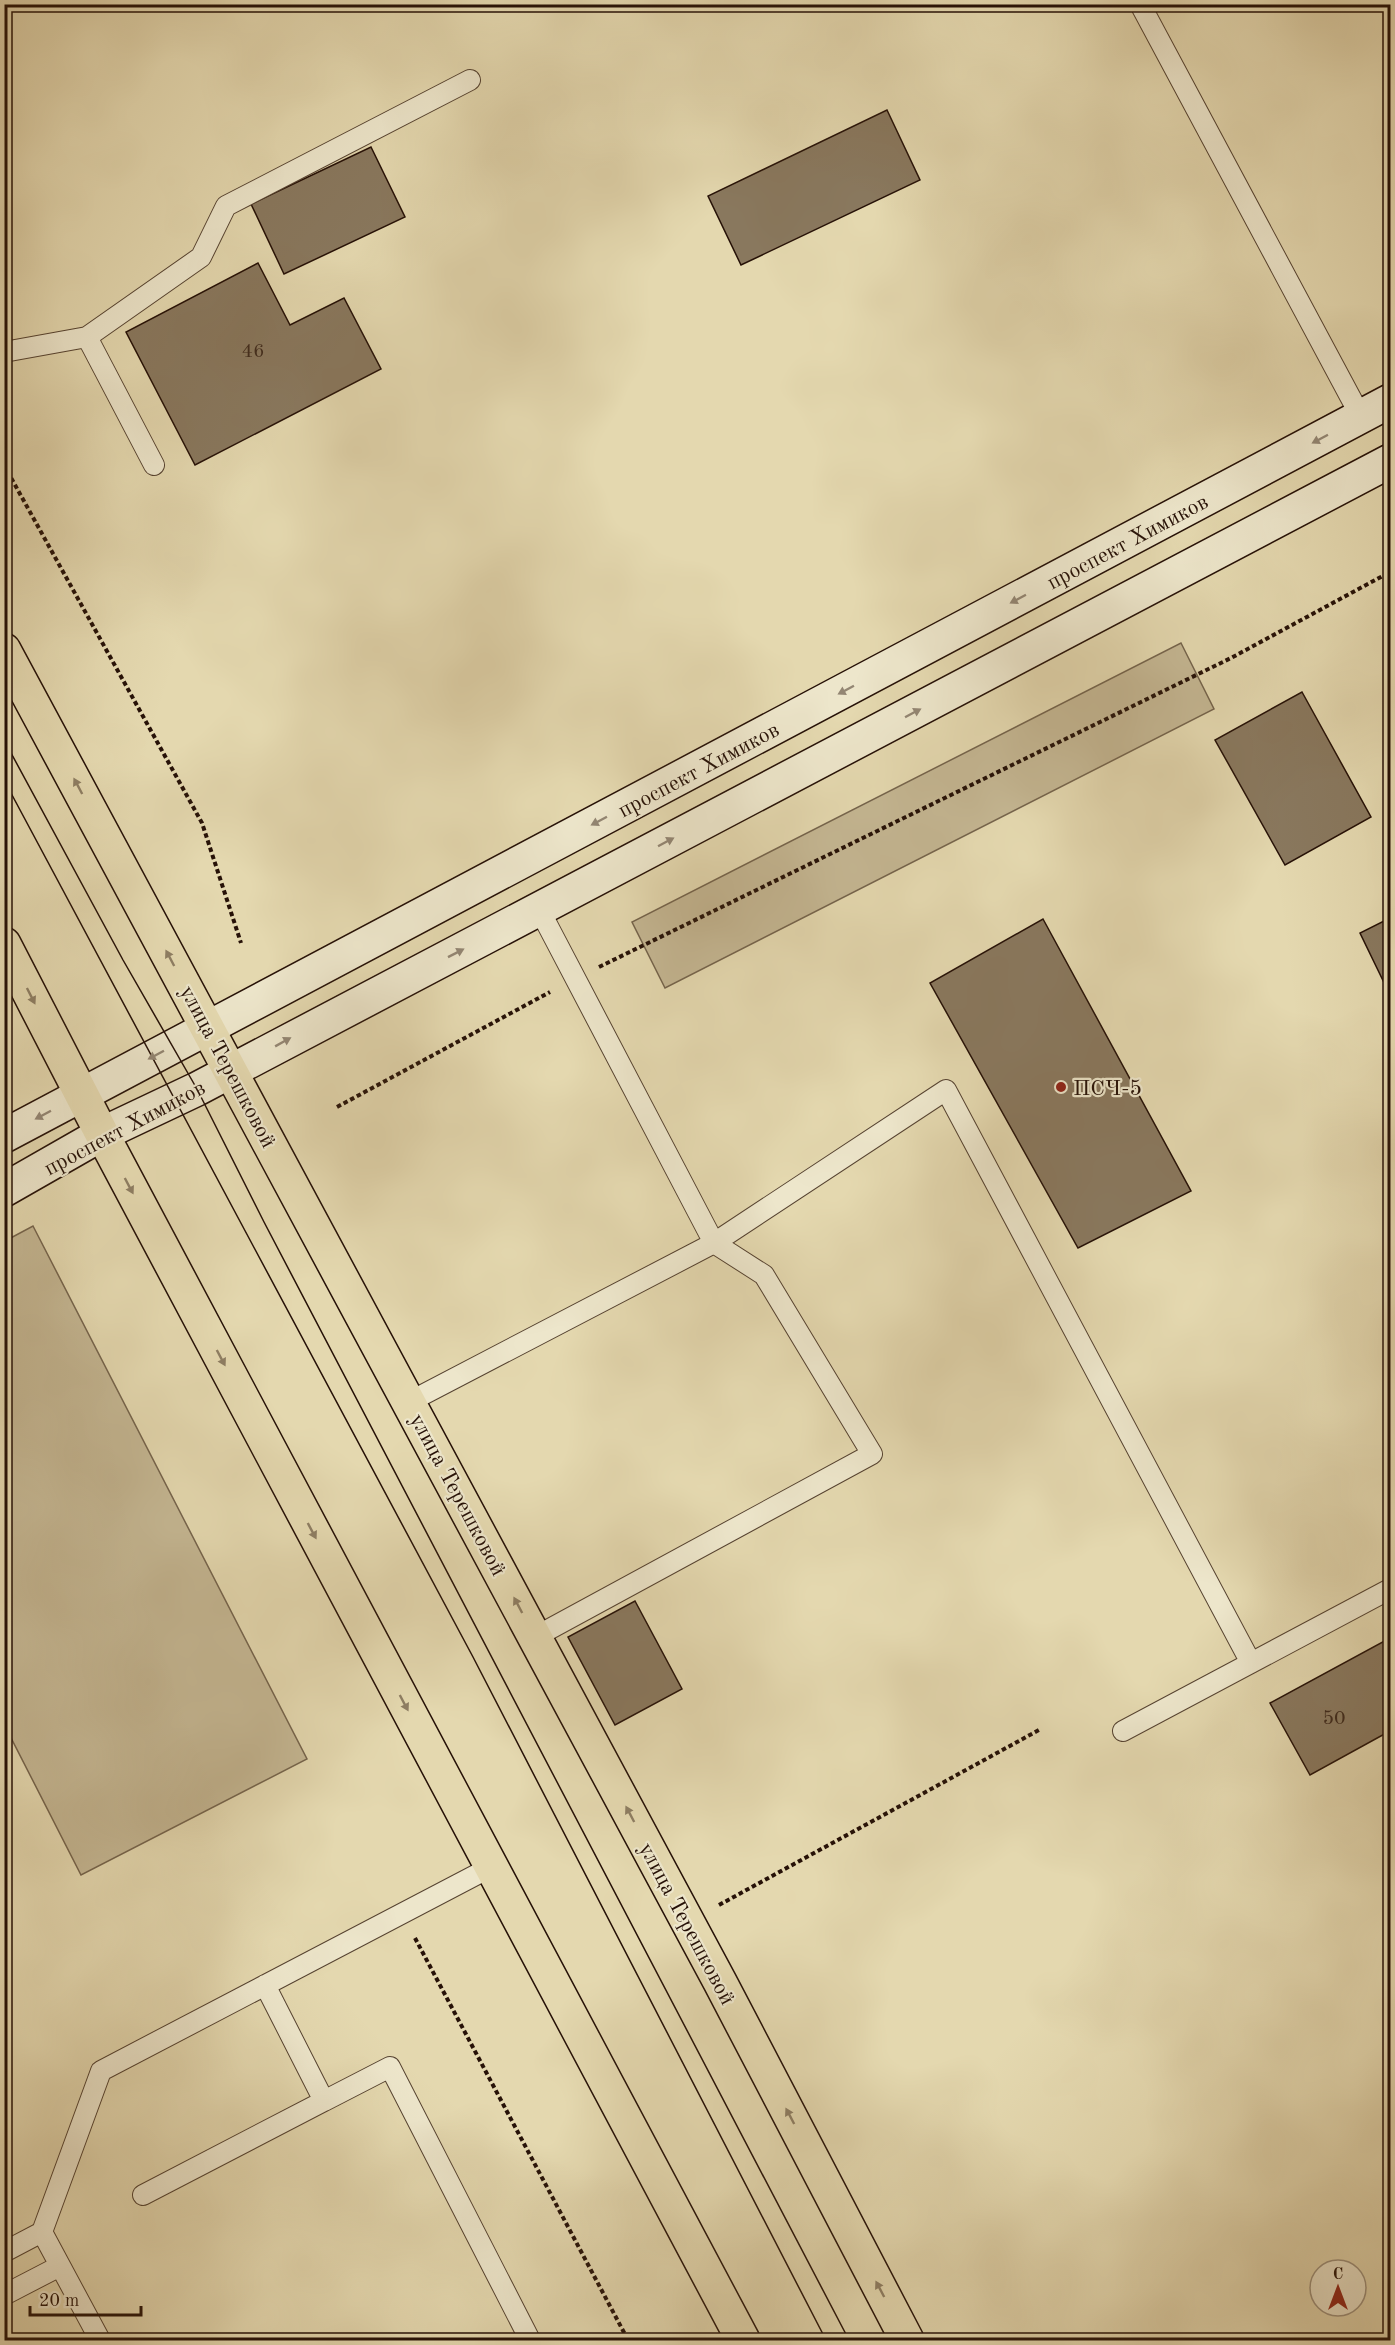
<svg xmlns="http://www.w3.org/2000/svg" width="1395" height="2345" font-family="'Old Standard TT',serif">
<rect width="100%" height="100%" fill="#e4d8af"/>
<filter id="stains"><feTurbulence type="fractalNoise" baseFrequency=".00333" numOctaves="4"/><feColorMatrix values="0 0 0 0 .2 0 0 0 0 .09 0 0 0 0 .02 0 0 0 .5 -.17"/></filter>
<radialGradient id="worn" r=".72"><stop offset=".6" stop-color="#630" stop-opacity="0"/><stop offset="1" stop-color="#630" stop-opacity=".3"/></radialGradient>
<path fill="#c4b692" stroke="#75644c" stroke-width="1.5" d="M1181,643l33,66 -549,279 -33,-66z
M33,1226l274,533 -226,116 -76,-149v-485z"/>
<path fill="#89785e" stroke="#261107" stroke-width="1.5" d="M887,110l33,70 -179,85 -33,-69z
M371,147l34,70 -121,57 -33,-70z
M258,263l32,62 54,-27 37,71 -186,96 -69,-133z
M1302,692l69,125 -86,48 -70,-125z
M1390,918v77l-30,-62z
M1043,919l148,272 -113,57 -148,-265z
M635,1601l47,88 -67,36 -47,-88z
M1390,1638v93l-80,44 -40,-72z"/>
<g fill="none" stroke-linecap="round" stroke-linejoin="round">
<defs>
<path id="lane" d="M1140,4l221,413
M87,337l67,128
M4,352l83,-15 114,-80 25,-51 244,-126
M409,1402l305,-159 -175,-334
M535,1637l337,-183 -108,-179 -50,-32 232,-153 305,573
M1123,1731l267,-142
M265,1985l59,116 66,-34 140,273
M143,2195l181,-94
M42,2232l58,108
M4,2252l38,-20 59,-161 390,-204
M4,2295l56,-29"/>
<path id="secondary" d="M4,1136l1386,-735
M4,1190l98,-56 95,-45 1193,-628"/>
<path id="primary" d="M4,650l716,1332 187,358
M4,944l98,190 641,1206"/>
</defs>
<use href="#lane" stroke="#564331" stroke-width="22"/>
<use href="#secondary" stroke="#261107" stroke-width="36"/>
<use href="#primary" stroke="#261107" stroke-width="36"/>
<path stroke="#261107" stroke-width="4" stroke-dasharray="4.5 3" stroke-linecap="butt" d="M4,465l198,358 39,120
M599,967l632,-309 159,-86
M337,1107l213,-115
M719,1905l320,-175
M415,1938l213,402"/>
<use href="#lane" stroke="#ede6cb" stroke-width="20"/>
<use href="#secondary" stroke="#ede6cb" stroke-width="33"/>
<use href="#primary" stroke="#e4d8af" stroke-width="33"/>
<path stroke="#261107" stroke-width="1.5" d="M4,740l119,220 74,129 67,133 585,1118
M4,780l469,877 353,683"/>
</g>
<defs><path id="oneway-solid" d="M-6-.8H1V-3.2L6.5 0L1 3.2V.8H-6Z" transform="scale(1.5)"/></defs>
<g fill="#938673">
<use href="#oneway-solid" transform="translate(1320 439) rotate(152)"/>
<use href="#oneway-solid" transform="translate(1018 599) rotate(152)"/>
<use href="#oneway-solid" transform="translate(846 690) rotate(152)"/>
<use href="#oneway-solid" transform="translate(913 713) rotate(-28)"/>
<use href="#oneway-solid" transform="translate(599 821) rotate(152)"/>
<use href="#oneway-solid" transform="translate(666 842) rotate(-28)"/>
<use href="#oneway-solid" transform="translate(456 953) rotate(-27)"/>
<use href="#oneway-solid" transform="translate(283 1042) rotate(-29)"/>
<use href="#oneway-solid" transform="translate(156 1055) rotate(152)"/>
<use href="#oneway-solid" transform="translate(43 1115) rotate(152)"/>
</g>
<g fill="#8e7e63">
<use href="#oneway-solid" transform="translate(78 786) rotate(-118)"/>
<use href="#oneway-solid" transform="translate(170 958) rotate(-118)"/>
<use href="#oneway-solid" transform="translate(31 996) rotate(63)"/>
<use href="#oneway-solid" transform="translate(129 1186) rotate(62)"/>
<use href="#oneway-solid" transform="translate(221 1358) rotate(62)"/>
<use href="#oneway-solid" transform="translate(312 1531) rotate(62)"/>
<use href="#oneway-solid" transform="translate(518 1605) rotate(-118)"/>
<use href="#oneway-solid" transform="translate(404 1703) rotate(62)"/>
<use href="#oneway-solid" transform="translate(630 1814) rotate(-118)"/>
<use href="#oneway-solid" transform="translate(790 2116) rotate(-118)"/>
<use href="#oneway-solid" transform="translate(880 2289) rotate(-118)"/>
</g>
<circle fill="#8f2418" stroke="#ede6cb" stroke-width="2" cx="1061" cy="1087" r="6"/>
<g text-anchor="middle" stroke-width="4.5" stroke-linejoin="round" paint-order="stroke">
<g font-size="20" fill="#3f2b1d">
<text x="253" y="357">46</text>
<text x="1334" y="1724">50</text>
</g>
<g font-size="22" fill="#261107" stroke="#ede6cb">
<text transform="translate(1127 541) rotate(-28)" y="8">проспект Химиков</text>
<text transform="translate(698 769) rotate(-28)" y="8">проспект Химиков</text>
<text transform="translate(229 1066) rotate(62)" y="8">улица Терешковой</text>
<text transform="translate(124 1127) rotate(-28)" y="8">проспект Химиков</text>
<text transform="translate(459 1494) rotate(62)" y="8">улица Терешковой</text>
<text transform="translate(688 1923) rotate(62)" y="8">улица Терешковой</text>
</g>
<g font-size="22" fill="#261107" stroke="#ede6cb" text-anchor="start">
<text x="1073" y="1095">ПСЧ-5</text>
</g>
</g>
<rect width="1395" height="2345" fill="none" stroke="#e4d8af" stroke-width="24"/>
<rect x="6" y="6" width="1383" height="2333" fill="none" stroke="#261107" stroke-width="3"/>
<rect x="12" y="12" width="1371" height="2321" fill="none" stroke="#261107" stroke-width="1.5"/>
<g transform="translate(1338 2288)"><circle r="28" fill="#ede6cb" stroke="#9d917d" stroke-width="1.5"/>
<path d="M0-4.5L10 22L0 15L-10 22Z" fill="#8f2418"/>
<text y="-9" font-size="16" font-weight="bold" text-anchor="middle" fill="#261107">С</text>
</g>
<path d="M30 2306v9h111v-9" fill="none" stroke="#261107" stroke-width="3"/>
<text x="39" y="2306" font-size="18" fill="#261107" stroke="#ede6cb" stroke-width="4.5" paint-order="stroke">20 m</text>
<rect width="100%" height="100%" filter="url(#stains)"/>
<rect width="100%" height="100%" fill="url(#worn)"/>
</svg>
